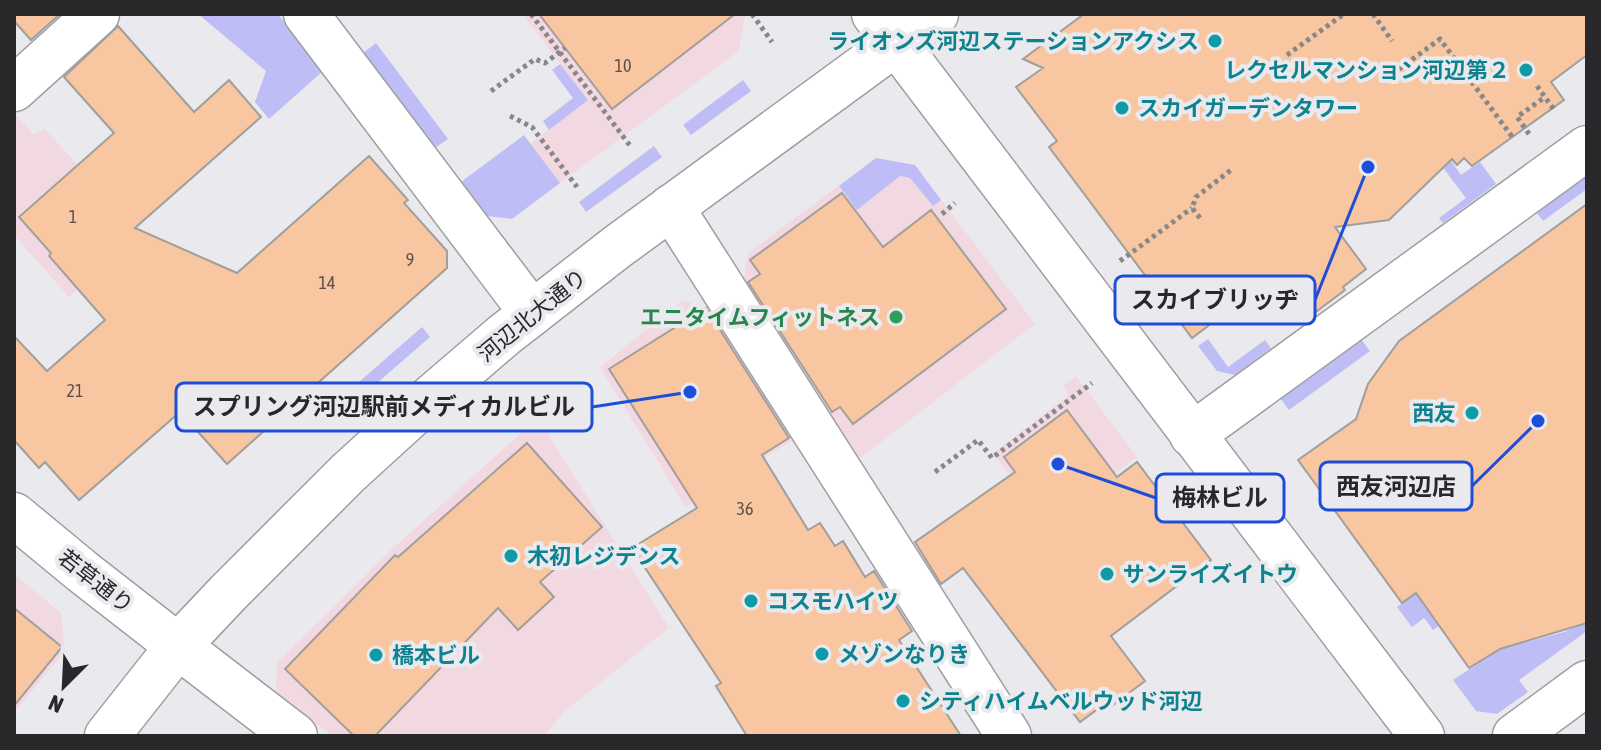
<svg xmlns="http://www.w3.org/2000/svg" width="1601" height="750" font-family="'Asap Condensed','Noto Sans JP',sans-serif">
<rect width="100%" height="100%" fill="#eaeaee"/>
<path fill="#f2d9e1" d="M522,14h223l-6,37 -179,132 -30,-39 58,-44z
M17,116l17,19 10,-7 96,106 -71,63 -55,-62v-117z
M876,158l39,7 120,159 -176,135 -115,-179 4,-27z
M683,300l28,8 84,131 -110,68 -85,-140z
M1076,376l61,81 -89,67 -55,-71 76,-58 -6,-10z
M538,418l131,210 -104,83 -21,25h-212l-56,-41 1,-32 116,-115z
M14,574l47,39 4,38 -51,62z"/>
<path fill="#bfbdf6" d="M198,14h80l44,58 -53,47 -14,-17 11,-31z
M376,43l72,96 -13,9 -72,-95z
M560,64l28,36 -39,30 -6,-9 30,-23 -21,-28z
M743,80l8,11 -60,44 -8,-10z
M524,135l36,48 -48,36 -25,-3 -26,-34z
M654,146l8,11 -76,55 -7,-10z
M876,158l39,7 26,35 -8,6 -23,-28 -10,-2 -43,34 -18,-24z
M1449,158l12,17 19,-13 16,22 -53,39 -4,-5 27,-20 -26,-34z
M1587,175v14l-44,32 -7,-9z
M422,327l8,10 -62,54 -9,-9z
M1208,339l20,28 37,-27 6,8 -36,27 -18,-4 -19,-25z
M1361,339l9,12 -81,59 -9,-12z
M1426,586l22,33 -15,11 -9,-12 -12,9 -15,-20z
M1587,622v9l-68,49 9,12 -31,22 -21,-3 -23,-31 47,-31 64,-17z"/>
<path fill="#f8c6a1" stroke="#a19e9c" stroke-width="2" d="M14,14h46l-29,26 -17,-19z
M539,14h196l-123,95z
M1084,14h503v41l-36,27 13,18 -92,66 -8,-8 -7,7 -5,-6 -63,61 -54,7 31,42 -23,18 2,3 -44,33 -32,-43 -77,58 -143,-191 8,-6 -41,-54 27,-19 -20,-9z
M118,26l76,86 35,-32 32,37 -126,111 102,45 132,-117 39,44 -4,3 43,48v17l-220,196 -47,-52 -101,88 -34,-38 -6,6 -25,-28v-104l33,35 58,-51 -56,-64 2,-3 -32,-36 95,-84 -50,-56z
M842,193l41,54 48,-37 75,99 -153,115 -13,-17 -8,5 -84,-130 12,-8 -10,-14z
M1587,204v419l-87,26 -31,19 -53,-75 -14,10 -104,-143 58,-41 12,-35 31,-43z
M706,308l83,130 -27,17 46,75 12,-7 15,23 8,-5 22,36 9,-6 38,60 -13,9 62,96h-214l-31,-50 5,-3 -89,-135 65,-40 -88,-139z
M1067,410l50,67 20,-15 74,98 -100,76 34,45 -40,30 -3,-5 -22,16 -117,-154 -22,16 -26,-42 100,-70 -11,-15z
M527,443l75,84 -62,55 14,15 -36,33 -20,-22 -123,128h-21l-69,-67 110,-114 3,2z
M14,608l48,39 -48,59z"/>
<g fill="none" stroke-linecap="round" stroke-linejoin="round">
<defs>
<path id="minor" d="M306,14l226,299
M14,89l83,-75
M671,207l338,529
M1192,435l395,-287
M178,646l117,90
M1515,736l72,-53"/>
<path id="tertiary" d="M874,14l548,722
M14,515l69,57 95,74
M107,736l71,-90 50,-53 120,-120 79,-72 77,-66 113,-88 319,-233"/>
</defs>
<use href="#minor" stroke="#9f9fa2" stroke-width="47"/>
<use href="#tertiary" stroke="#9f9fa2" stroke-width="47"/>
<path stroke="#88888b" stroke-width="5" stroke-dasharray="4 4" stroke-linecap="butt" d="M531,14l100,133
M752,14l20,28
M1373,14l19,27
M1287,55l57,-41
M1399,69l41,-30 73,99 -2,1
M1537,86l18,25
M491,91l44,-32 10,4 20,-15
M510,116l22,11 45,60
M1529,134l-12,-17 28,-20
M942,214l13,-11
M1200,218l-8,-10 4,-11 35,-27
M1120,261l72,-53
M935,472l43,-32 14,18 100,-75"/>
<use href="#minor" stroke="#fff" stroke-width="44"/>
<use href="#tertiary" stroke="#fff" stroke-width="44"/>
</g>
<g fill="#0f9aa8" stroke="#eaeaee" stroke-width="3">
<circle cx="1215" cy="41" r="8"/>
<circle cx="1526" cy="70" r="8"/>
<circle cx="1122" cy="108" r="8"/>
<circle cx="1472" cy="413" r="8"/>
<circle cx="511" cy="556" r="8"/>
<circle cx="1107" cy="574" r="8"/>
<circle cx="751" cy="601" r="8"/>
<circle cx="822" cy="654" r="8"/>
<circle cx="376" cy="655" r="8"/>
<circle cx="903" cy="701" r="8"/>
</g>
<circle fill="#2e9e5b" stroke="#eaeaee" stroke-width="3" cx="896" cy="317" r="8"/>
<g text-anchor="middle" stroke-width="8" stroke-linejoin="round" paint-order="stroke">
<g font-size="18" fill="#5c5048">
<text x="623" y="72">10</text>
<text x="73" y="223">1</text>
<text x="410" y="266">9</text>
<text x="327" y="289">14</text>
<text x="75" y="397">21</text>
<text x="745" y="515">36</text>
</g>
<g font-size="22" font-weight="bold" fill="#0d838f" stroke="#eaeaee" text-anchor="start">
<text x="1199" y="49" text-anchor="end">ライオンズ河辺ステーションアクシス</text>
<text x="1510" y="78" text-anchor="end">レクセルマンション河辺第２</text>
<text x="1138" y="116">スカイガーデンタワー</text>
<text x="1456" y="421" text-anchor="end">西友</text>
<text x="527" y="564">木初レジデンス</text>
<text x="1123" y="582">サンライズイトウ</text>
<text x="767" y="609">コスモハイツ</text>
<text x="838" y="662">メゾンなりき</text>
<text x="392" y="663">橋本ビル</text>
<text x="919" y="709">シティハイムベルウッド河辺</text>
</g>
<g font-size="22" fill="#28282a" stroke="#eaeaee">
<text transform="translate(532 315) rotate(-39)" y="8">河辺北大通り</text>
<text transform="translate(96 581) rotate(38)" y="8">若草通り</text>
</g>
<g font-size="22" font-weight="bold" fill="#27864d" stroke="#eaeaee" text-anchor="end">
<text x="880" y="325">エニタイムフィットネス</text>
</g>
</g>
<path fill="none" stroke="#1d4ed8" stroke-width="3" d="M1368 167L1315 300M690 392L592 407M1538 421L1472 486M1058 464L1156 498"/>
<g fill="#1d4ed8" stroke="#eaeaee" stroke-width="3">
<circle cx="1368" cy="167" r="8"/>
<circle cx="690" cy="392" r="8"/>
<circle cx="1538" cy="421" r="8"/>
<circle cx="1058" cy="464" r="8"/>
</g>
<g fill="#eaeaee" stroke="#1d4ed8" stroke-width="3">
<rect x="1115" y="276" width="200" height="48" rx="8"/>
<rect x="176" y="383" width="416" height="48" rx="8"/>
<rect x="1320" y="462" width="152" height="48" rx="8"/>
<rect x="1156" y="474" width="128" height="48" rx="8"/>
</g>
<g font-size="24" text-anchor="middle" font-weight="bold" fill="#28282a">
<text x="1215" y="308">スカイブリッヂ</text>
<text x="384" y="415">スプリング河辺駅前メディカルビル</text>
<text x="1396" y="495">西友河辺店</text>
<text x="1220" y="506">梅林ビル</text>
</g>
<rect width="1601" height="750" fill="none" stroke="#28282a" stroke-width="32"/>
<g transform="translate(64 686) rotate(204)" stroke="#eaeaee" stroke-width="6" paint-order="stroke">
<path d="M0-6L14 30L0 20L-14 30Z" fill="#28282a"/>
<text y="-12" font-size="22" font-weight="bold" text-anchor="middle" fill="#28282a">N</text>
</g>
</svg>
